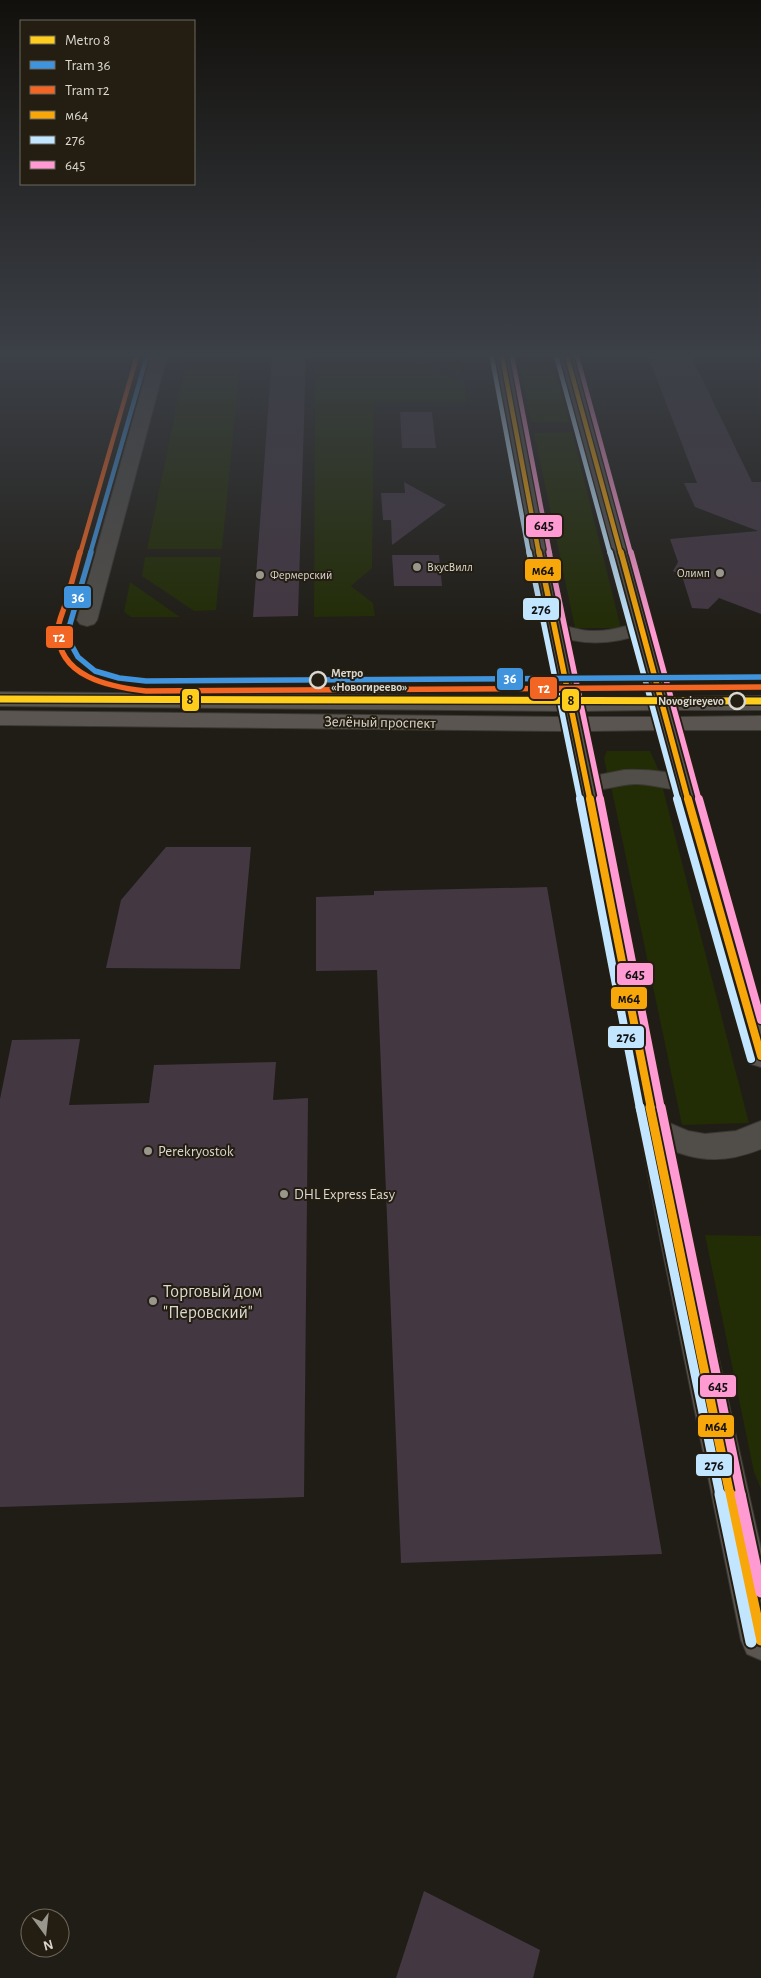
<svg xmlns="http://www.w3.org/2000/svg" width="761" height="1978" font-family="'Alegreya Sans',sans-serif">
<rect width="100%" height="100%" fill="#201d16"/>
<path fill="#222c05" d="M187,356h54l-19,193h-75z
M315,356h92l57,27 3,19h-93l-2,166 -21,18 22,17 2,13 -61,1z
M424,356h34l3,18z
M517,356h35l17,67 -38,-1z
M572,432l49,196h-46l-41,-195z
M145,557h76l-5,53 -22,1 -52,-35z
M130,582l50,35h-49l-7,-5z
M607,751h43l9,20 -25,-1 -27,3 -3,-15z
M636,782l26,3 87,338 -67,2 -71,-339z
M705,1235l56,1v253l-7,-17z"/>
<path fill="#433742" d="M272,356h34l-8,260 -45,1z
M648,356h43l61,126h9v132l-42,-16 -11,11 -16,-1 -10,-32 -9,-5 5,-9 -8,-23 88,-8 -63,-24 -11,-24h13z
M400,412h32l4,36h-34z
M404,482l42,23 -54,40 -1,-25h-8l-2,-27h24z
M392,555h47l3,31h-48z
M166,847h85l-11,122 -134,-1 15,-68z
M547,887l115,667 -261,9 -24,-593 -61,1v-74l58,-2v-4z
M80,1039l-11,66 80,-2 5,-38 122,-3 -3,38 35,-2 -4,399 -304,10v-408l12,-59z
M424,1891l116,59 -7,28h-137z"/>
<g fill="none" stroke-linecap="round" stroke-linejoin="round">
<defs>
<path id="minor" d="M151,356h16l-70,264 -3,4 -7,2 -7,-2 -3,-4z
M642,622l7,2 3,4 -3,4c-38,13 -63,14 -101,2l-3,-4 3,-4c14,-4 28,5 43,5 18,1 34,-5 51,-9z
M624,770c24,-1 47,2 69,8l4,5 -4,5c-17,5 -39,-4 -57,-4 -18,0 -41,10 -57,5l-4,-5 4,-5z
M655,1117l33,14 17,3 31,-3 25,-10v28c-47,19 -73,9 -117,-10l-4,-9 4,-9z"/>
<path id="secondary" d="M494,356h16l29,153 41,188h69l-90,-341h16l96,341 90,-1v14h-86l2,7 84,-1v14h-80l80,278v59l-10,-3 -4,-8 -89,-326 -70,1 104,507 69,311v111l-14,-6 -6,-14 -81,-402 -95,-507 -565,-6v-14l562,6 -1,-6 -561,-5v-14l559,5 -38,-188zM653,710l1,7h-69l-2,-6z"/>
</defs>
<use href="#minor" stroke="#3b3934" stroke-width="2"/>
<use href="#secondary" stroke="#3b3934" stroke-width="2"/>
<use href="#minor" fill="#514e49" fill-rule="evenodd"/>
<use href="#secondary" fill="#5a5550" fill-rule="evenodd"/>
<defs>
<path id="bus-1-far4" d="M502,356l37,198
M567,356l54,198"/>
<path id="bus-1-far3" d="M539,552l51,248
M621,552l67,248"/>
<path id="bus-1-far2" d="M590,799l61,310
M688,799l73,257"/>
<path id="bus-1-far1" d="M650,1107l80,388"/>
<path id="bus-1" d="M730,1494l31,146"/>
<path id="bus-2-far4" d="M492,358l37,196
M557,359l53,195"/>
<path id="bus-2-far3" d="M529,552l51,248
M610,552l68,248"/>
<path id="bus-2-far2" d="M580,799l60,310
M677,799l74,260"/>
<path id="bus-2-far1" d="M640,1107l80,388"/>
<path id="bus-2" d="M720,1494l31,148"/>
<path id="bus-3-far4" d="M512,356l38,198
M577,356l54,198"/>
<path id="bus-3-far3" d="M549,552l52,248
M631,552l68,248"/>
<path id="bus-3-far2" d="M600,799l61,310
M699,799l62,221"/>
<path id="bus-3-far1" d="M661,1107l80,388"/>
<path id="bus-3" d="M740,1494l21,98"/>
</defs>
<use href="#bus-1-far4" stroke="#241e12" stroke-width="7"/>
<use href="#bus-1-far3" stroke="#241e12" stroke-width="9"/>
<use href="#bus-1-far2" stroke="#241e12" stroke-width="11"/>
<use href="#bus-1-far1" stroke="#241e12" stroke-width="13"/>
<use href="#bus-1" stroke="#241e12" stroke-width="15"/>
<use href="#bus-2-far4" stroke="#241e12" stroke-width="7"/>
<use href="#bus-2-far3" stroke="#241e12" stroke-width="9"/>
<use href="#bus-2-far2" stroke="#241e12" stroke-width="11"/>
<use href="#bus-2-far1" stroke="#241e12" stroke-width="13"/>
<use href="#bus-2" stroke="#241e12" stroke-width="15"/>
<use href="#bus-3-far4" stroke="#241e12" stroke-width="7"/>
<use href="#bus-3-far3" stroke="#241e12" stroke-width="9"/>
<use href="#bus-3-far2" stroke="#241e12" stroke-width="11"/>
<use href="#bus-3-far1" stroke="#241e12" stroke-width="13"/>
<use href="#bus-3" stroke="#241e12" stroke-width="15"/>
<use href="#bus-1-far4" stroke="#f7a709" stroke-width="4.5"/>
<use href="#bus-1-far3" stroke="#f7a709" stroke-width="5.5"/>
<use href="#bus-1-far2" stroke="#f7a709" stroke-width="8"/>
<use href="#bus-1-far1" stroke="#f7a709" stroke-width="9"/>
<use href="#bus-1" stroke="#f7a709" stroke-width="11"/>
<use href="#bus-2-far4" stroke="#c2e6ff" stroke-width="4.5"/>
<use href="#bus-2-far3" stroke="#c2e6ff" stroke-width="5.5"/>
<use href="#bus-2-far2" stroke="#c2e6ff" stroke-width="8"/>
<use href="#bus-2-far1" stroke="#c2e6ff" stroke-width="9"/>
<use href="#bus-2" stroke="#c2e6ff" stroke-width="11"/>
<use href="#bus-3-far4" stroke="#ff9ad2" stroke-width="4.5"/>
<use href="#bus-3-far3" stroke="#ff9ad2" stroke-width="5.5"/>
<use href="#bus-3-far2" stroke="#ff9ad2" stroke-width="8"/>
<use href="#bus-3-far1" stroke="#ff9ad2" stroke-width="9"/>
<use href="#bus-3" stroke="#ff9ad2" stroke-width="11"/>
<defs>
<path id="tram-1-far1" d="M90,554l57,-198"/>
<path id="tram-1" d="M91,552l-23,79 4,15 6,11 17,14 24,7 27,3 615,-4"/>
<path id="tram-2-far1" d="M80,554l57,-198"/>
<path id="tram-2" d="M80,552c-5,19 -10,37 -16,56 -2,6 -6,15 -6,22 -1,47 52,57 88,61l615,-4"/>
</defs>
<use href="#tram-1-far1" stroke="#241e12" stroke-width="7"/>
<use href="#tram-1" stroke="#241e12" stroke-width="9"/>
<use href="#tram-2-far1" stroke="#241e12" stroke-width="7"/>
<use href="#tram-2" stroke="#241e12" stroke-width="9"/>
<use href="#tram-1-far1" stroke="#4094de" stroke-width="4.5"/>
<use href="#tram-1" stroke="#4094de" stroke-width="5.5"/>
<use href="#tram-2-far1" stroke="#f26522" stroke-width="4.5"/>
<use href="#tram-2" stroke="#f26522" stroke-width="5.5"/>
<defs>
<path id="metro-1" d="M0,699l761,2"/>
</defs>
<use href="#metro-1" stroke="#241e12" stroke-width="10"/>
<use href="#metro-1" stroke="#ffcd1c" stroke-width="7"/>
</g>
<linearGradient id="sky" x2="0" y2="1"><stop stop-color="#12100c"/><stop offset="0.56" stop-color="#3c4047"/><stop offset="1" stop-color="#3c4047" stop-opacity="0"/></linearGradient>
<rect width="761" height="633" fill="url(#sky)"/>
<g fill="#99968e" stroke="#241e12" stroke-width="2">
<circle cx="417" cy="567" r="5"/>
<circle cx="720" cy="573" r="5"/>
<circle cx="260" cy="575" r="5"/>
<circle cx="148" cy="1151" r="5"/>
<circle cx="284" cy="1194" r="5"/>
<circle cx="153" cy="1301" r="5"/>
</g>
<g fill="#241e12" stroke="#dad7cf" stroke-width="2.5">
<circle cx="318" cy="680" r="8"/>
<circle cx="737" cy="701" r="8"/>
</g>
<g text-anchor="middle" stroke-width="4" stroke-linejoin="round" paint-order="stroke">
<g font-size="12" fill="#dad7cf" stroke="#241e12" text-anchor="start">
<text x="427" y="571">ВкусВилл</text>
<text x="710" y="577" text-anchor="end">Олимп</text>
<text x="270" y="579">Фермерский</text>
</g>
<g font-size="12" font-weight="bold" fill="#dad7cf" stroke="#241e12" text-anchor="start">
<text x="331" y="677">Метро<tspan x="331" dy="14">«Новогиреево»</tspan></text>
<text x="724" y="705" text-anchor="end">Novogireyevo</text>
</g>
<g font-size="15" fill="#dad7cf" stroke="#241e12">
<text transform="translate(380 722) rotate(1)" y="5">Зелёный проспект</text>
</g>
<g font-size="15" fill="#dad7cf" stroke="#241e12" text-anchor="start">
<text x="158" y="1156">Perekryostok</text>
<text x="294" y="1199">DHL Express Easy</text>
</g>
<g font-size="18" fill="#dad7cf" stroke="#241e12" text-anchor="start">
<text x="163" y="1297">Торговый дом<tspan x="163" dy="21">"Перовский"</tspan></text>
</g>
</g>
<g stroke="#241e12" stroke-width="2">
<rect x="525" y="514" width="38" height="24" rx="5" fill="#ff9ad2"/>
<rect x="524" y="558" width="38" height="24" rx="5" fill="#f7a709"/>
<rect x="63" y="585" width="29" height="24" rx="5" fill="#4094de"/>
<rect x="522" y="597" width="38" height="24" rx="5" fill="#c2e6ff"/>
<rect x="45" y="625" width="29" height="24" rx="5" fill="#f26522"/>
<rect x="496" y="667" width="28" height="24" rx="5" fill="#4094de"/>
<rect x="529" y="676" width="29" height="24" rx="5" fill="#f26522"/>
<rect x="181" y="688" width="19" height="24" rx="5" fill="#ffcd1c"/>
<rect x="561" y="688" width="19" height="24" rx="5" fill="#ffcd1c"/>
<rect x="616" y="962" width="38" height="24" rx="5" fill="#ff9ad2"/>
<rect x="610" y="986" width="38" height="24" rx="5" fill="#f7a709"/>
<rect x="607" y="1025" width="38" height="24" rx="5" fill="#c2e6ff"/>
<rect x="699" y="1374" width="38" height="24" rx="5" fill="#ff9ad2"/>
<rect x="697" y="1414" width="38" height="24" rx="5" fill="#f7a709"/>
<rect x="695" y="1453" width="38" height="24" rx="5" fill="#c2e6ff"/>
</g>
<g font-size="14" text-anchor="middle" font-weight="bold" fill="#fff">
<text x="78" y="602">36</text>
<text x="59" y="642">т2</text>
<text x="510" y="683">36</text>
<text x="544" y="693">т2</text>
</g>
<g font-size="14" text-anchor="middle" font-weight="bold" fill="#111">
<text x="544" y="530">645</text>
<text x="543" y="575">м64</text>
<text x="541" y="614">276</text>
<text x="190" y="704">8</text>
<text x="571" y="705">8</text>
<text x="635" y="979">645</text>
<text x="629" y="1003">м64</text>
<text x="626" y="1042">276</text>
<text x="718" y="1391">645</text>
<text x="716" y="1431">м64</text>
<text x="714" y="1470">276</text>
</g>
<rect x="20" y="20" width="175" height="165" fill="#241e12" stroke="#6d685e"/>
<rect x="30" y="36" width="25" height="8" fill="#ffcd1c" stroke="#6d685e"/>
<text x="65" y="45" font-size="15" fill="#dad7cf">Metro 8</text>
<rect x="30" y="61" width="25" height="8" fill="#4094de" stroke="#6d685e"/>
<text x="65" y="70" font-size="15" fill="#dad7cf">Tram 36</text>
<rect x="30" y="86" width="25" height="8" fill="#f26522" stroke="#6d685e"/>
<text x="65" y="95" font-size="15" fill="#dad7cf">Tram т2</text>
<rect x="30" y="111" width="25" height="8" fill="#f7a709" stroke="#6d685e"/>
<text x="65" y="120" font-size="15" fill="#dad7cf">м64</text>
<rect x="30" y="136" width="25" height="8" fill="#c2e6ff" stroke="#6d685e"/>
<text x="65" y="145" font-size="15" fill="#dad7cf">276</text>
<rect x="30" y="161" width="25" height="8" fill="#ff9ad2" stroke="#6d685e"/>
<text x="65" y="170" font-size="15" fill="#dad7cf">645</text>
<g transform="translate(45 1933) rotate(165)"><circle r="24" fill="#241e12" stroke="#6d685e"/>
<path d="M0-4L9 19L0 12L-9 19Z" fill="#99968e"/>
<text y="-8" font-size="14" font-weight="bold" text-anchor="middle" fill="#dad7cf">N</text>
</g>
</svg>
